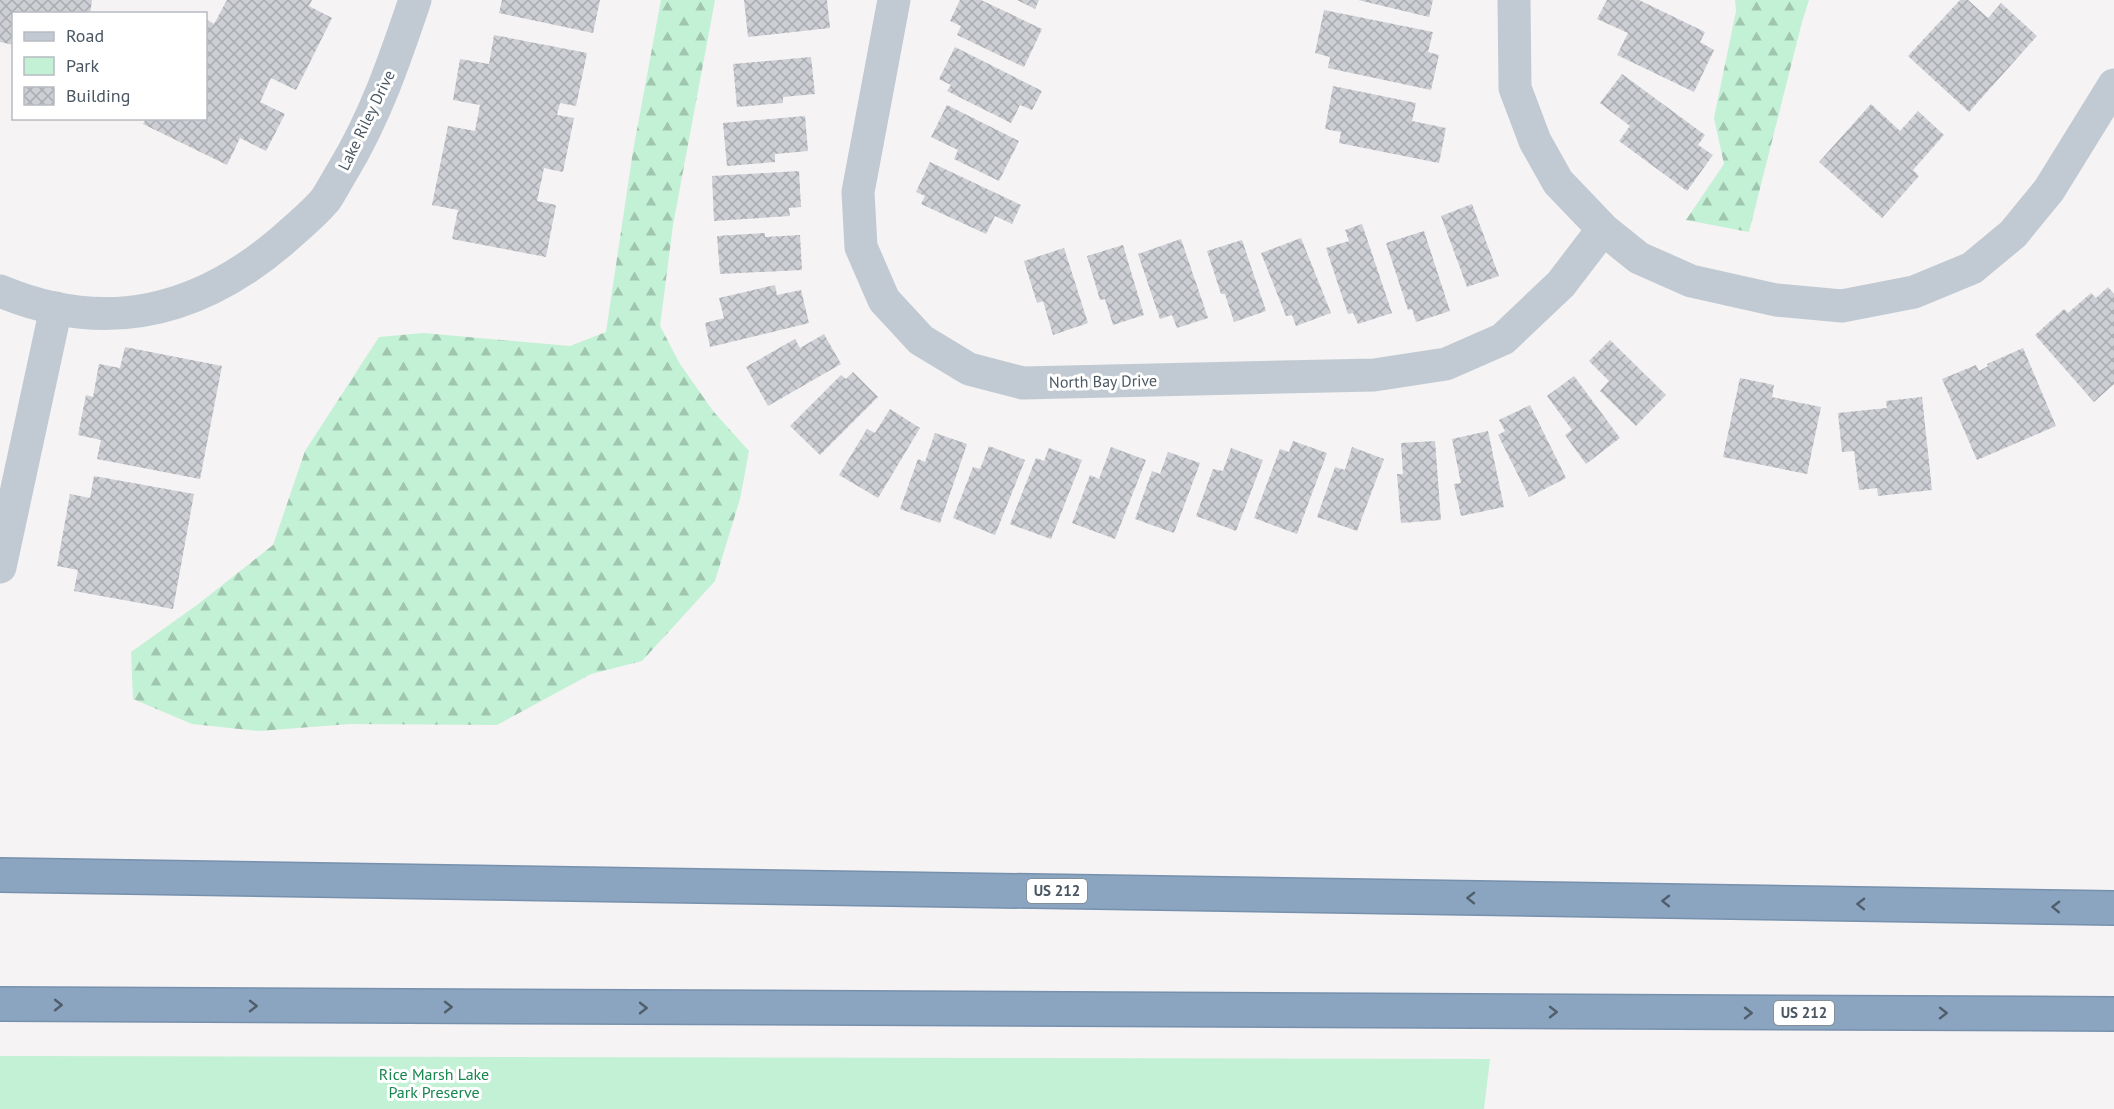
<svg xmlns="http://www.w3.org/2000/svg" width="2114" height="1109" font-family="'PT Sans',sans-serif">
<defs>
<pattern id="forest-firs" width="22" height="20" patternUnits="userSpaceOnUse" patternTransform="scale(1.5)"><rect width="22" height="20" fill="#c3f1d5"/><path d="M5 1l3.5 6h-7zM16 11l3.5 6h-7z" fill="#a0c6b0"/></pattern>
<pattern id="building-cross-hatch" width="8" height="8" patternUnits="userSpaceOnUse" patternTransform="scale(1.5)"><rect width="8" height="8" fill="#cdcfd5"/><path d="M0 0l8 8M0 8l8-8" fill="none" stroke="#a8abb0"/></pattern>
</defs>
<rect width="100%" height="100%" fill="#f5f3f3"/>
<path fill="#c3f1d5" d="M0,1056l1490,3 -6,50h-1484z"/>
<path fill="url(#forest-firs)" d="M661,0h54l-42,225 -13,101 20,38 33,47 36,40 -9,48 -25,82 -73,80 -51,13 -94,51 -147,-1 -91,7 -67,-7 -59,-25 -2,-47 66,-47 76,-60 32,-94 74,-114 44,-4 147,13 36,-14 27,-181z
M1735,0h74l-7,22 -53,210 -63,-12 38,-56 -10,-46 22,-107z"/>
<path fill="url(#building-cross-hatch)" d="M0,0h92l-2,14h-76v31l-14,-3z
M227,0h85l-3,6 23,12 -36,72 -25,-12 -11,24 25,12 -19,37 -26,-13 -13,27 -84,-41 3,-6h60v-99l8,5z
M502,0h98l-7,33 -94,-20z
M744,0h83l3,28 -82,9z
M960,0h21l61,29 -18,38 -67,-32 4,-9 -11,-5z
M1017,0h22l-4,9z
M1358,0h75l-4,17z
M1607,0h32l66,32 -5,10 14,8 -20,42 -77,-37 11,-22 -31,-14z
M1960,0h8l20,18 13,-15 36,33 -68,76 -61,-56z
M1324,10l109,22 -5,20 11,3 -8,35 -103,-22 2,-11 -15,-4z
M494,35l93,18 -11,53 -16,-3 -3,12 17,3 -11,54 -19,-4 -7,33 19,4 -10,52 -94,-18 6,-29 -26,-5 16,-79 27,5 5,-26 -27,-5 7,-41 29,5z
M955,47l87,44 -10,19 -12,-5 -9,18 -64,-32 4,-6 -12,-6z
M811,57l4,37 -32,3v6l-46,4 -4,-43z
M1622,74l83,61 -7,10 15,10 -26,36 -68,-50 11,-15 -30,-23z
M1333,86l83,17 -4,18 34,7 -7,35 -100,-20 2,-11 -16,-3z
M1871,104l29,27 18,-20 26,24 -31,35 6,6 -37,42 -63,-56z
M947,105l72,36 -20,40 -45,-22 4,-9 -27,-13z
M805,116l3,35 -33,3v8l-48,4 -4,-43z
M930,162l91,43 -9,19 -17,-8 -9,18 -65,-30 4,-8 -9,-4z
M799,171l2,36 -12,1 1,8 -76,5 -2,-45z
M1472,204l27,72 -32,11 -26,-71z
M1362,224l30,89 -34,11 -5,-11 -5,1 -22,-66 23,-7 -4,-11z
M1424,231l26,80 -34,11 -4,-13 -4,1 -22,-67z
M765,233v4l35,-2 2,35 -82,4 -3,-38z
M1301,238l30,75 -35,13 -4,-11 -6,1 -25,-63z
M1181,239l27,79 -31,10 -5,-13 -12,4 -22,-65z
M1242,240l24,71 -32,11 -9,-28h-4l-14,-43z
M1123,245l21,70 -31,10 -8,-26 -5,1 -13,-44z
M1064,248l24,75 -35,12 -10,-34 -6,2 -13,-42z
M775,285l2,10 24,-5 8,33 -99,24 -5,-24 19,-5 -5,-20z
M2108,287l6,7v90l-20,18 -59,-67 29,-26 4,4 23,-20 5,5z
M824,334l17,30 -73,42 -22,-39 49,-28 5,9z
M1610,340l56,55 -30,31 -36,-35 9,-10 -20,-20z
M125,347l97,19 -22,113 -103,-20 4,-19 -23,-5 8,-40 7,2 6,-33 21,4z
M2023,348l33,78 -79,34 -35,-81 34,-14 3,6 9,-5 -1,-2z
M853,372l25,25 -58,58 -30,-29 51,-51 5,4z
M1574,376l46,62 -34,26 -21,-29 7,-5 -25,-34z
M1740,378l34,7 -2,12 49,10 -14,67 -84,-17z
M1922,397l10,93 -54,6 -1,-8 -18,2 -5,-39 -12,1 -4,-39 49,-5 -1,-7z
M1530,405l36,73 -37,19 -31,-62 7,-4 -6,-11z
M890,409l30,19 -42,70 -39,-23 28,-46 8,4z
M1488,431l16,76 -43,9 -7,-32 7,-1 -9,-44z
M935,433l32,11 -27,79 -40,-14 18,-50 7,3z
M1293,441l34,12 -30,81 -43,-16 26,-69 9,3z
M1435,441l6,79 -40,3 -4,-49h6l-2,-31z
M989,446l36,14 -30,75 -42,-17 20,-51 7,2z
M1111,447l35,13 -31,79 -43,-16 18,-48 9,4z
M1352,447l32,12 -27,72 -40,-14 18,-50 10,3z
M1049,448l33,12 -31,79 -41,-15 26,-66 8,3z
M1231,448l32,12 -27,71 -40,-15 17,-47 10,2z
M1168,452l32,11 -26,70 -39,-14 17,-48 8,3z
M94,476l100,18 -21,115 -99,-18 4,-21 -21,-4 13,-72 20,4z"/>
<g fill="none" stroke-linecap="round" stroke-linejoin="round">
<defs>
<path id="highway" d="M0,875l2114,33
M0,1004l2114,10"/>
</defs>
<use href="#highway" stroke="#7690ad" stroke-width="36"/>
<path stroke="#c1cad2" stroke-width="33" d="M894,0l-36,192 3,55 23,53 37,40 48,29 54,14 351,-8 72,-11 57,-25 58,-55 42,-55
M1514,0l1,88 20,53 23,41 45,47 36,29 52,23 85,19 66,6 72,-14 58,-24 41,-34 36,-44 65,-105
M0,291c105,44 198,22 283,-51 14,-13 31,-26 43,-41 6,-9 11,-19 16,-27 33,-54 53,-113 73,-172
M0,567l56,-259"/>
<use href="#highway" stroke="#8ba5c1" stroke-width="33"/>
</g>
<defs><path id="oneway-chevron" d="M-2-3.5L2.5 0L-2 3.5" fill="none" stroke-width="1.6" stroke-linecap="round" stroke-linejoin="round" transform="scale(1.5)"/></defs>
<g stroke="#505e6b">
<use href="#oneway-chevron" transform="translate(1471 898) rotate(-179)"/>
<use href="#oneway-chevron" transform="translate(1666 901) rotate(-179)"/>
<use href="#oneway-chevron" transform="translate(1861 904) rotate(-179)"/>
<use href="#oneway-chevron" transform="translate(2056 907) rotate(-179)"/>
<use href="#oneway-chevron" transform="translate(58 1005)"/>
<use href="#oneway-chevron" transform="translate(253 1006)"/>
<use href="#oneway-chevron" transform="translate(448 1007)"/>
<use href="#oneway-chevron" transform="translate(643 1008)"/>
<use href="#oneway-chevron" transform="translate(1553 1012)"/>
<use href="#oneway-chevron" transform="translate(1748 1013)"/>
<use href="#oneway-chevron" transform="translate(1943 1013)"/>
</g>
<g text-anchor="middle" stroke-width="6" stroke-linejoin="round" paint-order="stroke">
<g fill="#fff" stroke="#808990" stroke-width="1.5">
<rect x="1027" y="879" width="60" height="24" rx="4.5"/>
<rect x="1774" y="1001" width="60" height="24" rx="4.5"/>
</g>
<g font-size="15" font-weight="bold" fill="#4a5661">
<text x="1057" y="896">US 212</text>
<text x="1804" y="1018">US 212</text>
</g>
<g font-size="16" fill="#4a5661" stroke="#fff">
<text transform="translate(366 120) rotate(-64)" y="6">Lake Riley Drive</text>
<text transform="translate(1103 381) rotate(-1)" y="6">North Bay Drive</text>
</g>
<g font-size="16" fill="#17864f" stroke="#fff">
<text x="434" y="1080">Rice Marsh Lake<tspan x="434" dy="18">Park Preserve</tspan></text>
</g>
</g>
<rect x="12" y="12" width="195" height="108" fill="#ffffff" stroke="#b7bbc0" stroke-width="1.5"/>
<rect x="24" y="32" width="30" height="9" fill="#c1cad2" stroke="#b7bbc0" stroke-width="1.5"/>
<text x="66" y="42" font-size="18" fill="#4a5661">Road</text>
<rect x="24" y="57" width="30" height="18" fill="#c3f1d5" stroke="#b7bbc0" stroke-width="1.5"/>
<text x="66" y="72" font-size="18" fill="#4a5661">Park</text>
<rect x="24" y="87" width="30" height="18" fill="url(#building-cross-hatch)" stroke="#b7bbc0" stroke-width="1.5"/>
<text x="66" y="102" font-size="18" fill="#4a5661">Building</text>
</svg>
